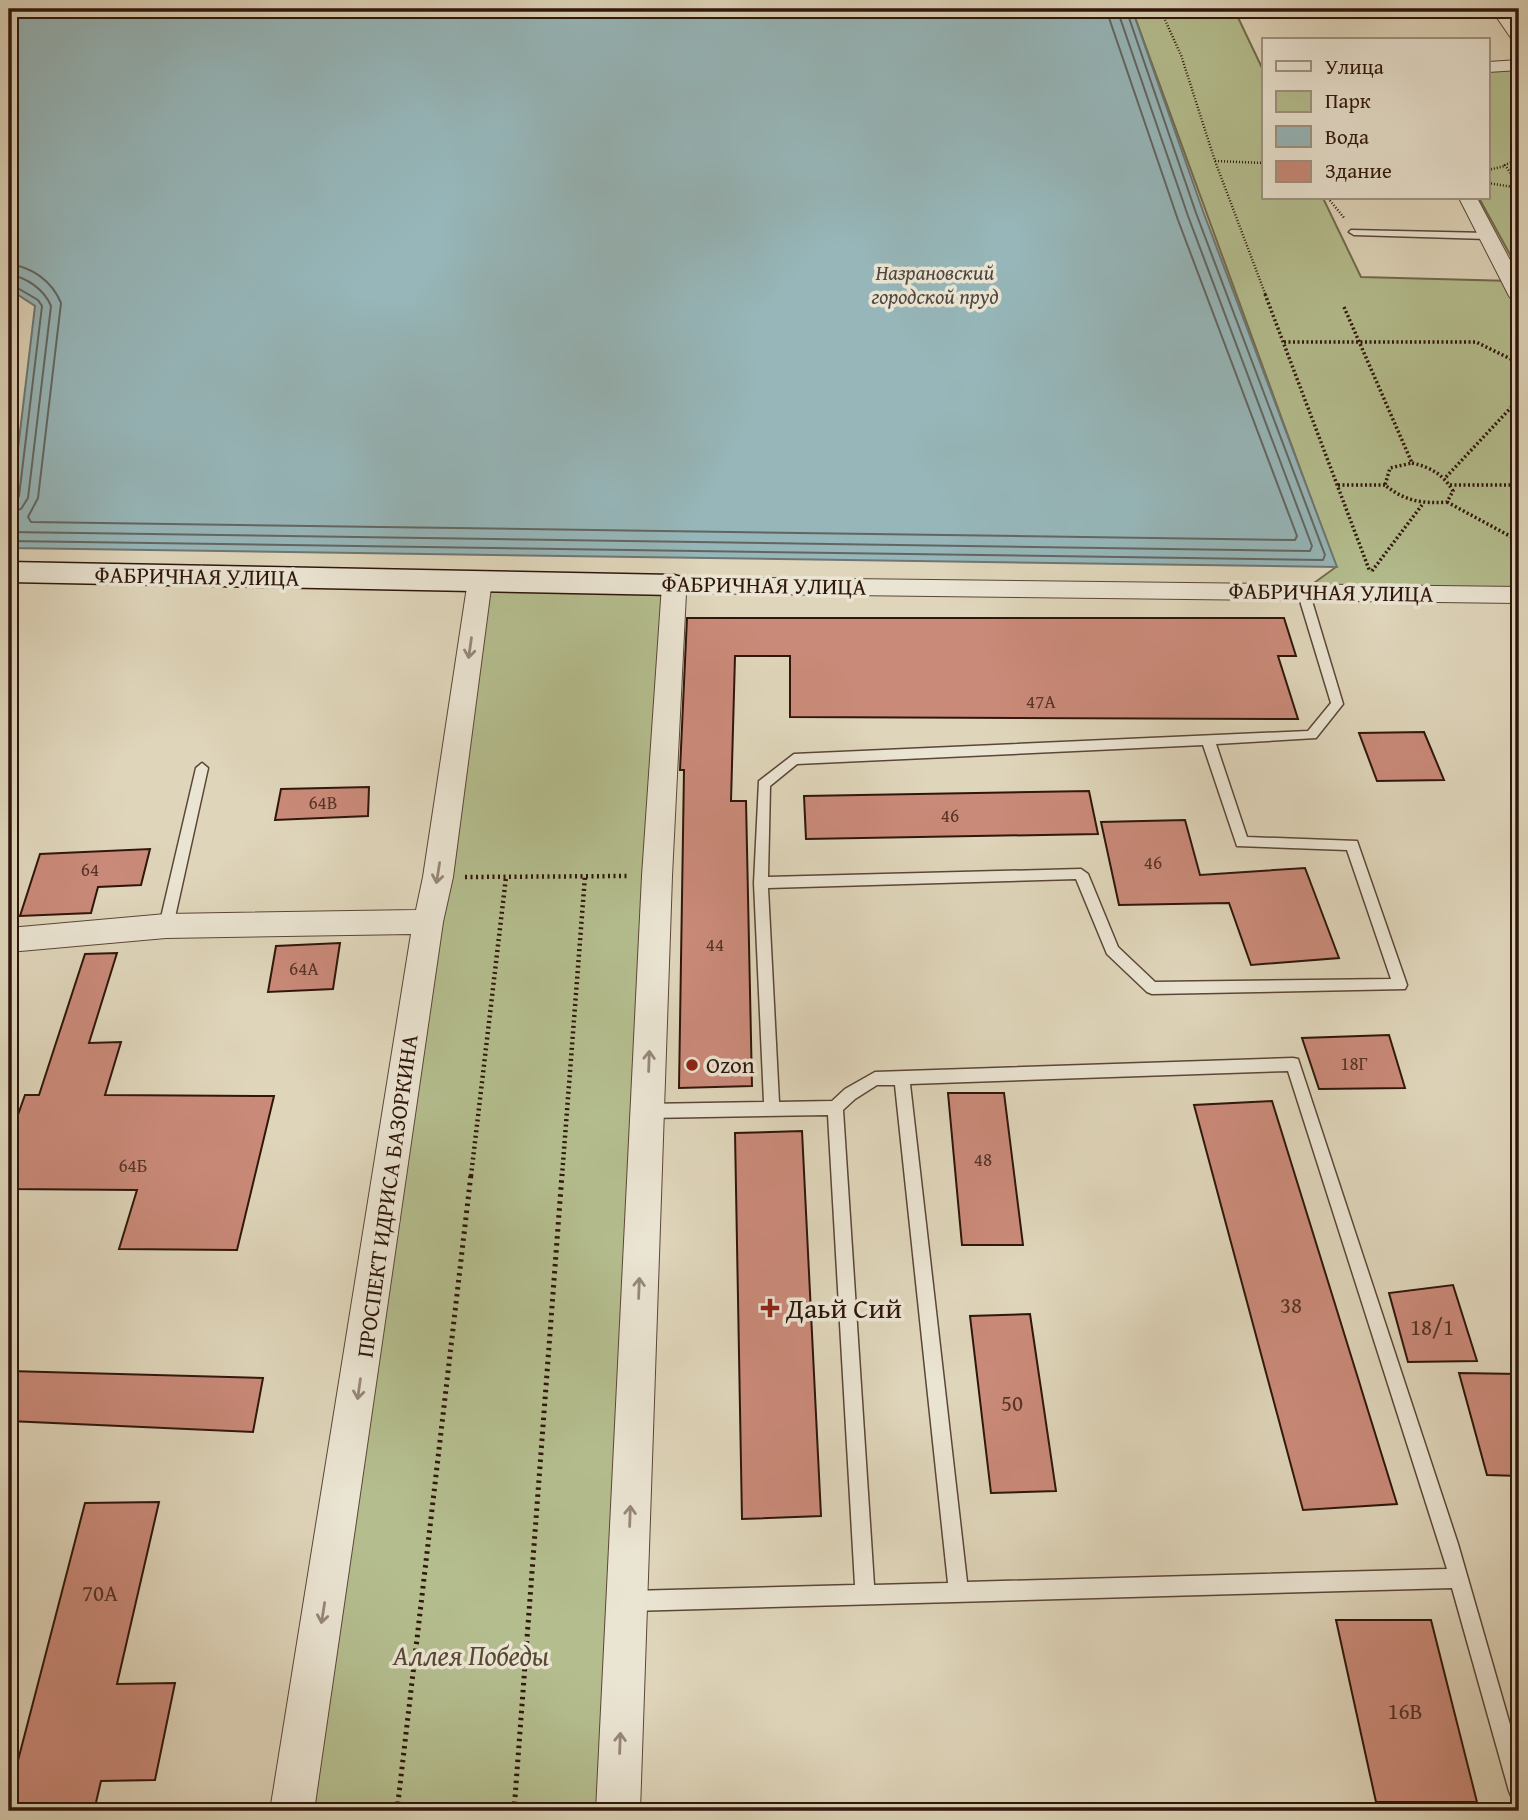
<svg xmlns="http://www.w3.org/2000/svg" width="1528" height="1820" font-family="'Gentium Book Plus',serif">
<rect width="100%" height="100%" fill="#dfd5ba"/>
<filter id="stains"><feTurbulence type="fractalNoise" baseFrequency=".00286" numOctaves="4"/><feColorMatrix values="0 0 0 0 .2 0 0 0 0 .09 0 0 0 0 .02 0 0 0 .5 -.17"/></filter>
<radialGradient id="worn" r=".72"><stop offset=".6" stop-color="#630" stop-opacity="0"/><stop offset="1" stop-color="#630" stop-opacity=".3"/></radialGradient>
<path fill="#b4bd8e" stroke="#726a4c" stroke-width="2" d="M1132,9h102l30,63v126h59l38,79 151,4 7,15v299l-216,-4 33,-24z
M1519,69v202l-40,-73h9v-127z
M480,580l194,5 -17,291 -39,935h-327z"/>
<path fill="#96b6b9" stroke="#6d7673" stroke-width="2" d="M9,9h1123l71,202 134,356 -1328,-19v-24l26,-218 -26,-17z"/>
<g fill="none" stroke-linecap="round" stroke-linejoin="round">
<path stroke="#626662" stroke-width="2" d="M9,264c23,3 43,17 52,39l-23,195 -10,19 3,5 1264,18 2,-4 -119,-316 -72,-211
M9,274c18,4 35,15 42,32l-23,192 -7,11 -12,3
M9,283l29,17 4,6 -23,190 -3,6 -7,1
M9,532l1301,19 2,-5 -124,-330 -71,-207
M9,541l1314,19 2,-5 -129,-342 -70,-204"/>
</g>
<path fill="#ca8a79" stroke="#2f160b" stroke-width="2" d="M687,618h597l12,38h-18l20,63 -508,-2v-61h-55l-4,145h15l6,285 -73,2 5,-318h-4z
M1424,732l20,48 -67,1 -18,-48z
M369,787l-1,29 -93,4 6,-31z
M1089,791l9,43 -292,5 -2,-43z
M1185,820l15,55 105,-7 34,90 -88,7 -22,-62 -110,2 -18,-83z
M150,849l-9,36 -43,2 -7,26 -71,3 20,-62z
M340,943l-7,46 -65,3 8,-46z
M117,953l-28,90 32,-1 -16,53 169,1 -37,154 -118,-1 18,-59 -128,-1v-49l16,-45h14l46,-141z
M1389,1035l16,53 -86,1 -17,-51z
M948,1093h56l19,152h-61z
M1272,1101l125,403 -94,6 -109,-405z
M802,1131l19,385 -79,3 -7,-386z
M1453,1285l24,76 -69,1 -19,-69z
M1030,1314l26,177 -65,2 -21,-177z
M9,1371l254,7 -10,54 -244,-11z
M1459,1373l60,1v102l-32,-1z
M159,1502l-42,182 58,-1 -20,97 -54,1 -7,30h-85v-16l76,-292z
M1336,1620h95l46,182h-101z"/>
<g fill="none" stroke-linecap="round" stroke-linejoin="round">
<defs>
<path id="lane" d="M1351,230l137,3 5,3 -5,3 -134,-4 -5,-3z
M1303,587l6,4 34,113 -27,34 -100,6 31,93 110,4 50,144 -2,4 -253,5 -5,-2 -40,-38 -31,-75 -308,9 11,214 53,-1 13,-12 30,-17 418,-14 5,1 160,485 61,212v45l-7,-3 -3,-7 -57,-203 -822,23 -7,-3 -3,-7 3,-7 7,-3 225,-6 -27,-470 -181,3 -5,-2 -3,-5 3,-5 5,-2 117,-2 -10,-219 5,-102 35,-27 514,-23 23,-28 -34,-112zM1203,745l34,101 110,4 44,129 -236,3 -37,-35 -30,-73 -7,-5 -313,8 2,-91 27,-22zM1288,1071l159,498 -480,13 -57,-498zM877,1085h18l53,498 -74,2 -31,-475 12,-11z
M202,763l6,5 -35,158 -2,4h-10l-2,-4 37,-158z"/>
<path id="street" d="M1491,9h16l12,18v16l-6,-2z
M1519,60v10l-31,2v-10z
M1459,198h18l42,79v25l-7,-2 -3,-4z
M480,572l9,2 3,6 -39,297 -10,45 -129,889h-44l141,-877 -245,4 -157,14v-24l157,-14 250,-4 7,-33 45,-297 3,-6z
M674,577l845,10v16l-833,-10 -14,283 -32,935h-44l46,-935 20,-291 3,-6z"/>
<path id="secondary" d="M9,562l665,13 11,3 5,7 -5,7 -11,3 -665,-13z"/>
</defs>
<use href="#lane" stroke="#5b4637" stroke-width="3"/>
<use href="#street" stroke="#5b4637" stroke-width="2"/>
<use href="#secondary" stroke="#2f160b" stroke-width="3"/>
<path stroke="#2f160b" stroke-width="2.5" stroke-dasharray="1 2" stroke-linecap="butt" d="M1160,9l21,46 34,106 51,135
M1519,159l-14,6 14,21
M1215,161l49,2
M1488,170l17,-4
M1488,183l31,5
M1328,198l17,21"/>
<path stroke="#2f160b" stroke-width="3.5" stroke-dasharray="2 2.5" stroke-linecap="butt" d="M1265,294l105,278
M1344,307l68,156
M1284,342h192l43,21
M1412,463c18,4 31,11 41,28l-6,11c-24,2 -43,-1 -62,-17l5,-17z
M1446,477l73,-78
M1338,485h47
M1450,485h69
M1447,502l72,39
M1372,571l50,-66"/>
<path stroke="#2f160b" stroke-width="4.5" stroke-dasharray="2 3.5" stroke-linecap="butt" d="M465,877l163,-1
M471,1176l35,-299
M562,1176l23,-300"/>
<path stroke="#2f160b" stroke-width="5" stroke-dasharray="2.5 4.5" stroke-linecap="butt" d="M397,1811l74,-637
M514,1811l48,-637"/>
<use href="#lane" fill="#eae4d2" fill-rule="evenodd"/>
<use href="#street" fill="#eae4d2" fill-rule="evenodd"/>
<use href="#secondary" fill="#eae4d2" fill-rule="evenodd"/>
</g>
<defs><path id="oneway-shaft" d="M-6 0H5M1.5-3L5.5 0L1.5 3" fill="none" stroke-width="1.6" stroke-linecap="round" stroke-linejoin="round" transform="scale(1.75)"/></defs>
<g stroke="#968778">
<use href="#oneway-shaft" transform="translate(470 648) rotate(98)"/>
<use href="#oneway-shaft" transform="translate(438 873) rotate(99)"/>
<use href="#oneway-shaft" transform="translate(649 1061) rotate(-88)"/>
<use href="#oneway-shaft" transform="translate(639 1288) rotate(-88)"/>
<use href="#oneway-shaft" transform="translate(359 1389) rotate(98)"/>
<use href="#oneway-shaft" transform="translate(630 1516) rotate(-88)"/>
<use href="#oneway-shaft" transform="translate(323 1613) rotate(99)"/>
<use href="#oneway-shaft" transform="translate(620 1743) rotate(-88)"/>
</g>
<g fill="#8f2418" stroke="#eae4d2" stroke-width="2.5">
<circle cx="692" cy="1065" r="7"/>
<path d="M766.5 1297.5h7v7h7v7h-7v7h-7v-7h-7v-7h7z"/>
</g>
<g text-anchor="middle" stroke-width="7" stroke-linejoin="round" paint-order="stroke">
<g font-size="19" fill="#563326">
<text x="1041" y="708">47А</text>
<text x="323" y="809">64В</text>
<text x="950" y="822">46</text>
<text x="1153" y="869">46</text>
<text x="90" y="876">64</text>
<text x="715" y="951">44</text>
<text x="304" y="975">64А</text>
<text x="1354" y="1070">18Г</text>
<text x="983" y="1166">48</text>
<text x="133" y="1172">64Б</text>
</g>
<g font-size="21" font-style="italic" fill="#4e463f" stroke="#eae4d2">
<text x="935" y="280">Назрановский<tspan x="935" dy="24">городской пруд</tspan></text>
</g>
<g font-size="23" fill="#2f160b" stroke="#eae4d2">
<text transform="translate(197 576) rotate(1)" y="8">ФАБРИЧНАЯ УЛИЦА</text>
<text transform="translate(764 585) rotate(1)" y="8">ФАБРИЧНАЯ УЛИЦА</text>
<text transform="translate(1331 592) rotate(1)" y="8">ФАБРИЧНАЯ УЛИЦА</text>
<text transform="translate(387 1196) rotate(-82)" y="8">ПРОСПЕКТ ИДРИСА БАЗОРКИНА</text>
</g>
<g font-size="23" fill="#2f160b" stroke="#eae4d2" text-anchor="start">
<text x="706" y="1073">Ozon</text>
</g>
<g font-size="23" fill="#563326">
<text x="1291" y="1313">38</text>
<text x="1432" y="1335">18/1</text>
<text x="1012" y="1411">50</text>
<text x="100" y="1601">70А</text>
<text x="1405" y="1719">16В</text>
</g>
<g font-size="28" fill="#2f160b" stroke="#eae4d2" text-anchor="start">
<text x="786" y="1318">Даьй Сий</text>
</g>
<g font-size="28" font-style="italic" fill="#574832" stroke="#eae4d2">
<text x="471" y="1665">Аллея Победы</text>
</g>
</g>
<rect width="1528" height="1820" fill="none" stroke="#dfd5ba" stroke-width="35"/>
<rect x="10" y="10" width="1507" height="1799" fill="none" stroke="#2f160b" stroke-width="3.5"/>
<rect x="18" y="18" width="1493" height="1785" fill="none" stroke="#2f160b" stroke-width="2"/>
<rect x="1262" y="38" width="228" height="161" fill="#eae4d2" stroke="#9f9282" stroke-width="2"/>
<rect x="1276" y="61" width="35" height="10" fill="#eae4d2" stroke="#9f9282" stroke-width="2"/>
<text x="1325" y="74" font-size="21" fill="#2f160b">Улица</text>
<rect x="1276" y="91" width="35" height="21" fill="#b4bd8e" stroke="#9f9282" stroke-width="2"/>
<text x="1325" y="108" font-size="21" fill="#2f160b">Парк</text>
<rect x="1276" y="126" width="35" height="21" fill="#96b6b9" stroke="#9f9282" stroke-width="2"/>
<text x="1325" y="144" font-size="21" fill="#2f160b">Вода</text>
<rect x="1276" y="161" width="35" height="21" fill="#ca8a79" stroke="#9f9282" stroke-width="2"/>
<text x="1325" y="178" font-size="21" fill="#2f160b">Здание</text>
<rect width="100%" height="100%" filter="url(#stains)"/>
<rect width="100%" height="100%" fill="url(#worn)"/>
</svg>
